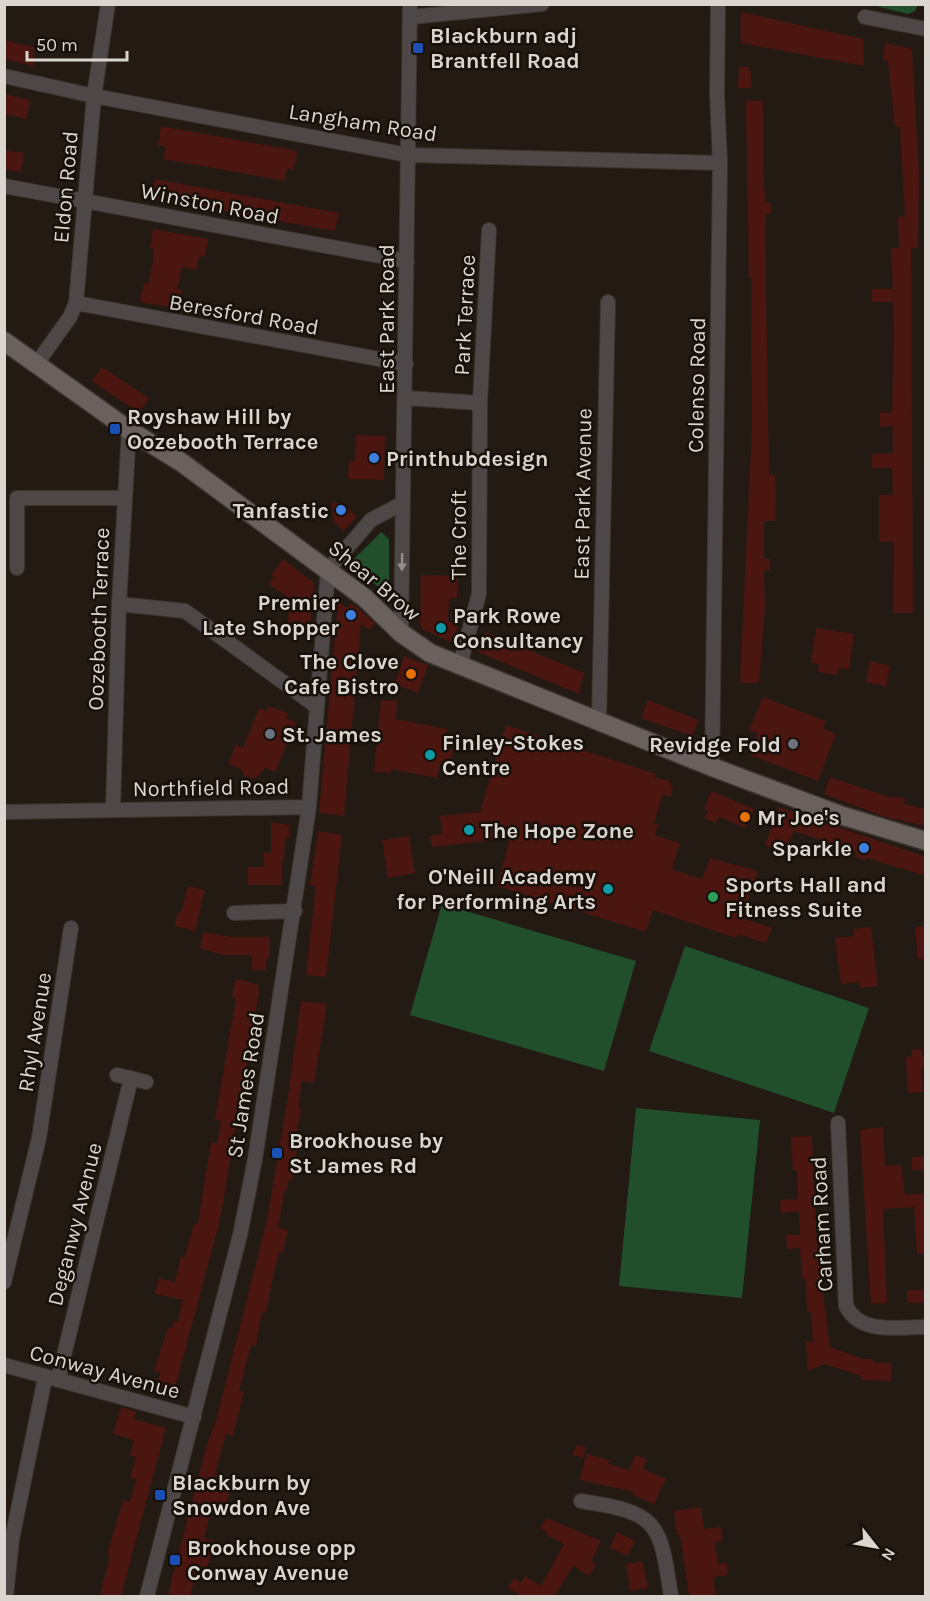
<svg xmlns="http://www.w3.org/2000/svg" width="930" height="1601" font-family="Karla,sans-serif">
<rect width="100%" height="100%" fill="#221a13"/>
<path fill="#214e2b" d="M918,4l-3,7 -7,3 -36,-9z
M381,532l8,7v57l-39,-33z
M442,904l194,57 -32,110 -194,-56z
M685,946l184,62 -35,105 -185,-62z
M636,1108l124,12 -18,178 -123,-12z"/>
<path fill="#4b1610" d="M741,12l122,27 1,27 -123,-23z
M4,40l30,7 -1,19 -29,-7z
M885,43l27,6 7,128 -1,71h-7l2,365h-20l1,-71h-15v-47h14l-1,-27h-20v-14l21,-1v-27l-13,1v-15l12,1 2,-78 -1,-33h-21v-13h21l-2,-41h8l-1,-31h7l-5,-91 -5,1 -7,-66 -5,-1z
M739,67h11l2,21h-14z
M4,94l26,6 -3,19 -23,-5z
M746,100l17,1 1,86 2,16h5v11h-5l-1,16 4,245h6l1,20 -1,26h-11v38h6v11h-6l1,37 -6,76h-19l12,-256 -1,-149h-2z
M161,126l136,25 -3,19 -7,-2 -2,13 -122,-22 3,-12 -8,-2z
M4,150l20,3 -3,19 -17,-3z
M155,179l184,34 -4,18 -183,-33z
M153,229l55,10 -3,18 -6,-1 -2,14 -15,-3 -5,23h5l-3,19 -39,-7 4,-19 4,1 5,-22 1,-13 -4,-1z
M102,367l47,31 -10,15 -47,-32z
M356,435l29,1 -1,44 -36,-1 1,-18h6z
M332,503h10l15,14 -14,14 -10,-11z
M283,559l31,24 -4,42 -22,-2 2,-24 -21,-15 5,-7 -3,-2z
M421,575l37,1 -1,22h-8l-1,23 10,4 -5,18 -31,-14 -2,-6z
M338,601l9,7 4,-5 24,20 -6,7 -8,-6 -17,192 -25,-3z
M816,628l38,6 -5,35 -10,-1 -1,7 -20,-3 1,-8 -8,-1z
M486,632l98,41 -5,21 -101,-42z
M404,656l24,9 -10,28 -23,-9z
M870,661l20,5 -4,21 -20,-5z
M763,697l63,24 -3,8 13,5 -18,47 -68,-26 8,-21 -9,-4z
M381,700l16,1 -1,18 51,10 -3,19 9,2 -2,13 -10,-2 -4,17 -46,-9v4l-17,-1z
M648,700l51,20 -7,16 -51,-18z
M268,706l20,7 -2,5 10,4 -21,50 -10,-4 -9,10h-6l-6,-3 -3,-6 -12,-5 6,-19 8,3 16,-40 7,3z
M506,725l150,49 -2,3 15,4 4,7 -3,9 -7,-3 -9,29 4,2 -3,10 25,8 -8,26 30,10 8,-21 48,13 -16,47 30,10 -6,15 -28,-9 -2,4 -83,-28 -7,22 -149,-46 13,-48 -78,9 -2,-11 12,-2 -2,-18 40,-4z
M830,777l59,20 16,1 -1,6 22,5v17l-41,-9 -61,-23z
M711,791l43,18 -8,19 -27,-11 -3,6 -12,-5 4,-7 -4,-2z
M779,807l147,50 -3,18 -57,-17 -1,3 -10,-4 1,-5 -62,-21 -9,22 -20,-8z
M271,822l18,3v13h-4l-1,23h-2v24h-34v-18h16v-15l7,1z
M318,831l24,4 -16,142 -20,-2 10,-89 -6,-1z
M409,836l6,37 -27,5 -6,-38z
M188,886l17,4 -10,41 -20,-5 3,-13h3z
M926,926v33h-8l-3,-32z
M871,927l7,59 -18,2 -1,-6 -18,2 -6,-46 19,-2 -1,-7z
M203,932l28,5h39v21h-4v12h-14v-15h-30l-22,-7z
M235,979l23,5 1,8 -39,228 -48,179 -13,-4 3,-11 -5,-1 3,-10 -6,-2 14,-44 4,1 2,-7 4,1 5,-22 -28,-6 4,-16 16,4 6,-26 4,1 9,-34 4,1 13,-82 6,2 4,-23 -6,-1 21,-122 -4,-1z
M301,1001l26,3 -13,79 -12,-2 -4,26 3,1 -1,11 -8,29 5,1 -5,32 -3,-1 -2,10 -2,-1 -7,39 10,2 -5,22 -4,-1 -5,22 -8,40 -4,-1 -6,34 -5,-1 -12,46 5,1 -11,44 -7,-2 -11,40 18,5 -6,23 -4,13 -12,-4 -7,27 11,3 -8,27 -9,-2 -8,30h-12l-10,-2 40,-153 8,-20 51,-201 22,-130z
M922,1049v7h4v11l-5,1 2,24 -15,1 -2,-36h6l-1,-7z
M883,1127l2,39 16,-1 4,30 21,-2v61h-9l-3,-47 -31,2 4,94 -16,1 -11,-174z
M812,1136l5,109 13,102 33,12h10v3l19,1 -1,18 -30,-1v-4l-36,-12 -17,7 -2,-29h7l-2,-30h-4l-1,-34h-4l-2,-30 -13,1 -1,-14h14l-1,-24 -18,2 -1,-13 18,-1 -1,-28h-4l-2,-34z
M926,1156v14h-14v-13z
M907,1290h19v13h-19z
M121,1407l15,5 -2,7 32,9 -45,168h-13l-8,-2 10,-38 -3,-1 13,-45 4,-10 6,2 6,-23 -6,-1 6,-21 -6,-1 4,-16 -21,-6z
M576,1445l10,2 -3,11 -10,-3z
M586,1454l24,6 -2,4 22,6 5,-15 12,4 -4,10 23,10 -12,25 -21,-9 1,-3 -54,-12z
M701,1507l3,22 17,-2 1,14 -7,1 3,22 9,-1 1,12 -15,2 3,19h-27l-9,-61h-3l-3,-24z
M547,1518l54,23 -10,20 5,3 -7,12 -16,-10 -18,29 2,1h-36l-13,-8 6,-10 7,5 4,-7 16,10 23,-42 -17,-9 1,-2 -8,-5z
M617,1532l18,9 -7,15 -18,-8z
M642,1561l6,27 -18,3 -4,-27z"/>
<g fill="none" stroke-linecap="round" stroke-linejoin="round">
<defs>
<path id="street" d="M411,17l131,-13
M865,17l61,12
M4,76l90,20 314,59 312,8
M4,186l403,75
M76,303l330,61
M37,363l33,-46 6,-14 18,-207 14,-92
M406,398l74,5
M17,568v-70h108
M119,604l66,7 131,95
M401,633l9,-629
M460,665l19,-71 1,-191 9,-173
M599,721l9,-419
M712,767l8,-604 -3,-69 1,-90
M113,809l6,-205 10,-174
M4,812l305,-5
M234,913l61,-2
M117,1075l29,7
M838,1123l8,183c14,29 52,21 80,21
M4,1282l35,-144 32,-210
M4,1365l190,52
M58,1380l73,-302
M581,1501c78,12 79,21 90,95
M6,1596l6,-57 33,-161
M147,1596l93,-361 15,-76 54,-352 19,-237 43,-50 32,-17"/>
<path id="secondary" d="M4,341l125,89 52,32 184,136 36,35 29,20 282,114 128,48 86,26"/>
</defs>
<use href="#street" stroke="#3c342d" stroke-width="16"/>
<use href="#secondary" stroke="#3c342d" stroke-width="21"/>
<use href="#street" stroke="#4d4847" stroke-width="14"/>
<use href="#secondary" stroke="#6a615f" stroke-width="18"/>
</g>
<defs><path id="oneway-solid" d="M-6-.8H1V-3.2L6.5 0L1 3.2V.8H-6Z" transform="scale(1.5)"/></defs>
<use fill="#948e8c" href="#oneway-solid" transform="translate(402 562) rotate(91)"/>
<g fill="#1a4fb4" stroke="#18110a" stroke-width="2">
<rect x="412" y="42" width="12" height="12" rx="3"/>
<rect x="109" y="423" width="12" height="12" rx="3"/>
<rect x="271" y="1147" width="12" height="12" rx="3"/>
<rect x="154" y="1489" width="12" height="12" rx="3"/>
<rect x="169" y="1554" width="12" height="12" rx="3"/>
</g>
<g fill="#3f7fe0" stroke="#18110a" stroke-width="2">
<circle cx="374" cy="458" r="6"/>
<circle cx="341" cy="510" r="6"/>
<circle cx="351" cy="615" r="6"/>
<circle cx="864" cy="848" r="6"/>
</g>
<g fill="#0f9aa8" stroke="#18110a" stroke-width="2">
<circle cx="441" cy="628" r="6"/>
<circle cx="430" cy="755" r="6"/>
<circle cx="469" cy="830" r="6"/>
<circle cx="608" cy="889" r="6"/>
</g>
<g fill="#e8710a" stroke="#18110a" stroke-width="2">
<circle cx="411" cy="674" r="6"/>
<circle cx="745" cy="817" r="6"/>
</g>
<g fill="#6b7280" stroke="#18110a" stroke-width="2">
<circle cx="270" cy="734" r="6"/>
<circle cx="793" cy="744" r="6"/>
</g>
<circle fill="#2e9e5b" stroke="#18110a" stroke-width="2" cx="713" cy="897" r="6"/>
<g text-anchor="middle" stroke-width="5" stroke-linejoin="round" paint-order="stroke">
<g font-size="22" font-weight="bold" fill="#dbd5d0" stroke="#18110a" text-anchor="start">
<text x="430" y="43">Blackburn adj<tspan x="430" dy="25">Brantfell Road</tspan></text>
<text x="127" y="424">Royshaw Hill by<tspan x="127" dy="25">Oozebooth Terrace</tspan></text>
<text x="386" y="466">Printhubdesign</text>
<text x="329" y="518" text-anchor="end">Tanfastic</text>
<text x="339" y="610" text-anchor="end">Premier<tspan x="339" dy="25">Late Shopper</tspan></text>
<text x="453" y="623">Park Rowe<tspan x="453" dy="25">Consultancy</tspan></text>
<text x="399" y="669" text-anchor="end">The Clove<tspan x="399" dy="25">Cafe Bistro</tspan></text>
<text x="282" y="742">St. James</text>
<text x="442" y="750">Finley-Stokes<tspan x="442" dy="25">Centre</tspan></text>
<text x="781" y="752" text-anchor="end">Revidge Fold</text>
<text x="757" y="825">Mr Joe's</text>
<text x="481" y="838">The Hope Zone</text>
<text x="852" y="856" text-anchor="end">Sparkle</text>
<text x="596" y="884" text-anchor="end">O'Neill Academy<tspan x="596" dy="25">for Performing Arts</tspan></text>
<text x="725" y="892">Sports Hall and<tspan x="725" dy="25">Fitness Suite</tspan></text>
<text x="289" y="1148">Brookhouse by<tspan x="289" dy="25">St James Rd</tspan></text>
<text x="172" y="1490">Blackburn by<tspan x="172" dy="25">Snowdon Ave</tspan></text>
<text x="187" y="1555">Brookhouse opp<tspan x="187" dy="25">Conway Avenue</tspan></text>
</g>
<g font-size="22" fill="#dbd5d0" stroke="#18110a">
<text transform="translate(363 122) rotate(9)" y="8">Langham Road</text>
<text transform="translate(65 187) rotate(-85)" y="8">Eldon Road</text>
<text transform="translate(210 203) rotate(11)" y="8">Winston Road</text>
<text transform="translate(244 314) rotate(10)" y="8">Beresford Road</text>
<text transform="translate(464 315) rotate(-87)" y="8">Park Terrace</text>
<text transform="translate(386 319) rotate(-90)" y="8">East Park Road</text>
<text transform="translate(696 385) rotate(-89)" y="8">Colenso Road</text>
<text transform="translate(582 494) rotate(-89)" y="8">East Park Avenue</text>
<text transform="translate(458 535) rotate(-90)" y="8">The Croft</text>
<text transform="translate(375 580) rotate(40)" y="8">Shear Brow</text>
<text transform="translate(98 619) rotate(-88)" y="8">Oozebooth Terrace</text>
<text transform="translate(211 787) rotate(-1)" y="8">Northfield Road</text>
<text transform="translate(34 1032) rotate(-81)" y="8">Rhyl Avenue</text>
<text transform="translate(245 1085) rotate(-81)" y="8">St James Road</text>
<text transform="translate(74 1224) rotate(-76)" y="8">Deganwy Avenue</text>
<text transform="translate(821 1224) rotate(-93)" y="8">Carham Road</text>
<text transform="translate(105 1371) rotate(15)" y="8">Conway Avenue</text>
</g>
</g>
<rect width="930" height="1601" fill="none" stroke="#dbd5d0" stroke-width="12"/>
<g transform="translate(876 1547) rotate(121)" stroke="#18110a" stroke-width="4.5" paint-order="stroke">
<path d="M0-4.5L10 22L0 15L-10 22Z" fill="#dbd5d0"/>
<text y="-9" font-size="16" font-weight="bold" text-anchor="middle" fill="#dbd5d0">N</text>
</g>
<path d="M27 51v9h100v-9" fill="none" stroke="#dbd5d0" stroke-width="3"/>
<text x="36" y="51" font-size="18" fill="#dbd5d0" stroke="#18110a" stroke-width="4.5" paint-order="stroke">50 m</text>
</svg>
